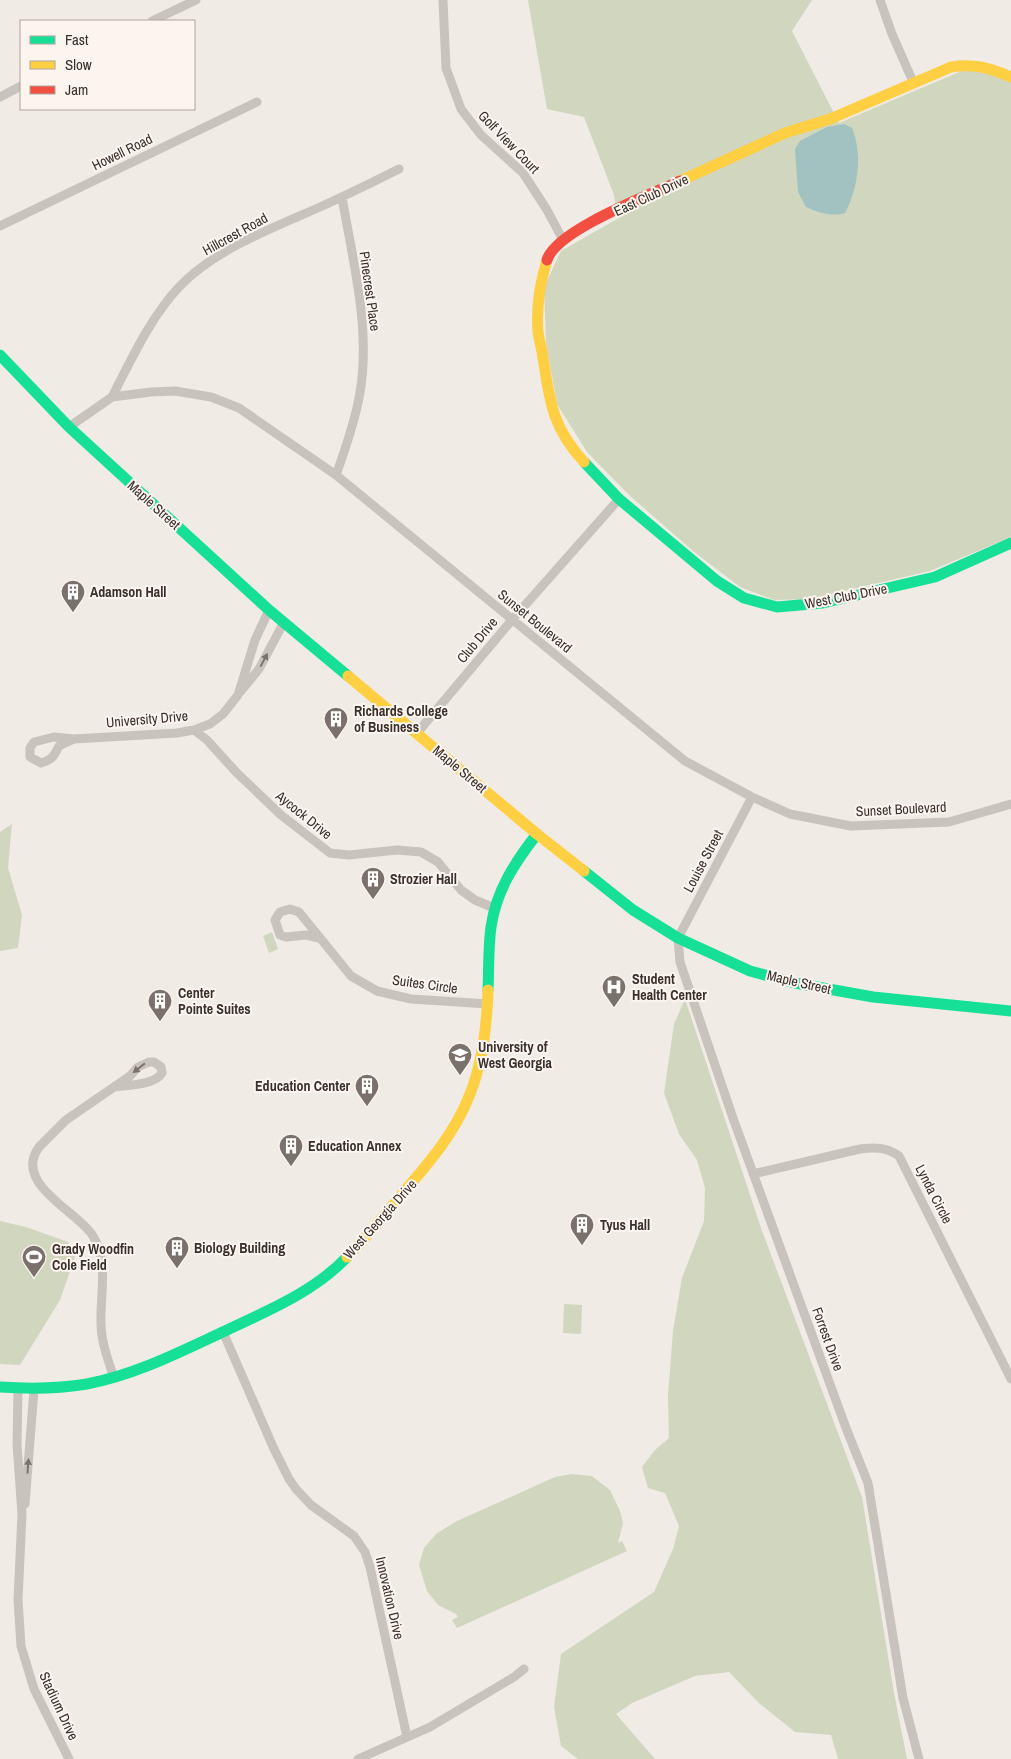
<svg xmlns="http://www.w3.org/2000/svg" width="1011" height="1759" font-family="'Archivo Narrow',sans-serif">
<rect width="100%" height="100%" fill="#f0ebe5"/>
<path fill="#d1d6bf" d="M528,0h284l-20,31 47,92 125,-53h20l27,12v455l-81,34 -121,28 -35,1 -34,-13 -47,-36 -65,-57 -41,-42 -30,-48 -11,-61 -2,-56 17,-36 56,-32 -3,-24 -30,-78 -37,-8z
M12,824l-4,44 14,47 -4,33 -18,3v-119z
M272,932l6,17 -9,4 -6,-17z
M685,999l76,229 101,269 32,196 13,66h-69l-7,-24 -36,-3 -35,-28 -31,-32 -34,4 -63,27 -16,11 39,45h-77l-17,-13 -7,-39 7,-53 93,-62 19,-43 6,-23 -14,-33 -17,-5 -6,-21 13,-17 14,-12 -1,-43 5,-64 9,-53 22,-57 1,-33 -8,-28 -18,-26 -15,-41 10,-69z
M0,1221l26,6 42,15 7,15 -15,43 -40,65 -20,-1z
M564,1304l18,1 -1,29 -18,-1z
M572,1474l20,2 18,14 10,21 3,12 -5,20 4,-2 5,10 -170,77 -5,-8 6,-3 -2,-3 -18,-9 -11,-14 -8,-26 5,-17 12,-14 19,-12 100,-45z"/>
<path fill="#a1c2c1" d="M844,124l8,4c11,27 6,60 -7,85 -14,4 -26,0 -39,-6l-8,-15 -3,-43 5,-8 27,-14z"/>
<g fill="none" stroke-linecap="round" stroke-linejoin="round">
<path stroke="#c9c3be" stroke-width="9" d="M443,0l3,68 15,41 20,26 42,38 24,37 16,30
M880,0l12,34 22,50
M152,21l44,-21
M0,97l21,-11
M0,226l257,-124
M112,397c19,-37 38,-79 67,-110 36,-38 94,-59 141,-80 27,-12 53,-25 79,-38
M69,427l43,-30 39,-5 24,-1 36,6 28,11 97,67 349,286 67,36 38,17 61,12 98,-4 62,-18
M336,475c9,-25 18,-51 23,-77 13,-66 -6,-135 -17,-201
M241,691l18,-22 25,-47
M194,730l13,10 29,32 45,43 49,38 19,2 48,-5 24,2 17,10 23,28 14,10 19,8
M417,733l95,-113 107,-121
M74,739l-15,7c-5,10 -7,14 -18,17l-11,-6v-9l4,-6 20,-5 20,2 103,-6 17,-3 16,-6 13,-10 15,-19 17,-55 14,-30
M752,797l-74,141 2,24 54,159 112,307 22,55 35,215 16,61
M319,938l-13,-3 -20,2 -6,-2 -5,-15 5,-8 10,-3 9,3 52,64 26,15 34,8 77,5
M753,1174l107,-25c15,-2 26,-2 39,7l112,223
M223,1332l51,117 15,30 7,10 15,16 43,31 11,16 5,15 37,170
M114,1378c-6,-18 -13,-37 -13,-55 -1,-30 8,-60 -8,-87 -14,-24 -81,-52 -54,-89l27,-27 64,-44 8,-9 11,-5h5l7,5 1,6c-7,12 -34,12 -48,14
M18,1390l-1,54 5,70 -4,86 3,46 13,43 35,70
M25,1504l9,-114
M358,1759l72,-32 84,-50 10,-8"/>
<path stroke="#16e098" stroke-width="11" d="M0,355l69,72 200,183 79,66
M584,462l35,37 98,82 27,17 33,9 46,-4 112,-26 76,-34
M584,871l49,39 45,28 72,33 45,12 78,14 138,14
M488,990c1,-21 0,-42 3,-63 5,-36 24,-65 46,-93
M0,1387c30,2 57,2 87,-3 48,-9 93,-32 138,-53 42,-20 89,-39 122,-74"/>
<path stroke="#ffcf43" stroke-width="11" d="M680,181l105,-48 45,-14 121,-52c23,-4 39,1 60,10
M547,260c-7,23 -11,47 -9,72 1,8 4,17 5,26 7,44 9,69 41,104
M348,676l189,158 47,37
M347,1257c20,-20 37,-41 55,-63 27,-31 53,-61 68,-100 13,-33 17,-69 18,-104"/>
<path stroke="#f24e42" stroke-width="11" d="M547,260c9,-30 103,-65 133,-79"/>
</g>
<defs><path id="oneway-solid" d="M-6-.8H1V-3.2L6.5 0L1 3.2V.8H-6Z" transform="scale(1.25)"/></defs>
<g fill="#7b726d">
<use href="#oneway-solid" transform="translate(264 660) rotate(-62)"/>
<use href="#oneway-solid" transform="translate(139 1068) rotate(142)"/>
<use href="#oneway-solid" transform="translate(28 1466) rotate(-86)"/>
</g>
<defs>
<symbol id="building-pin" viewBox="-11 -11 22 30"><path d="M0 17L-7.5 6A9.5 9.5 0 1 1 7.5 6Z" fill="#7a716c" stroke="#fbf5ee"/><path d="M-4-6H4V6H1V3H-1V6H-4ZM-2.5-4.3h1.7v1.8h-1.7ZM.8-4.3h1.7v1.8H.8ZM-2.5-1h1.7V.8h-1.7ZM.8-1h1.7V.8H.8Z" fill="#fff"/></symbol>
<symbol id="hospital-pin" viewBox="-11 -11 22 30"><path d="M0 17L-7.5 6A9.5 9.5 0 1 1 7.5 6Z" fill="#7a716c" stroke="#fbf5ee"/><path d="M-5-5h3v3.5h4V-5h3V5h-3V1.5h-4V5h-3Z" fill="#fff"/></symbol>
<symbol id="university-pin" viewBox="-11 -11 22 30"><path d="M0 17L-7.5 6A9.5 9.5 0 1 1 7.5 6Z" fill="#7a716c" stroke="#fbf5ee"/><path d="M0-5L7-2L0 1L-7-2ZM-4 1L0 2.5L4 1V4Q0 6-4 4Z" fill="#fff"/></symbol>
<symbol id="stadium-pin" viewBox="-11 -11 22 30"><path d="M0 17L-7.5 6A9.5 9.5 0 1 1 7.5 6Z" fill="#7a716c" stroke="#fbf5ee"/><path d="M0-5a6.5 5 0 1 0 0 10a6.5 5 0 1 0 0-10ZM-3.5-1.8h7v3.6h-7Z" fill="#fff"/></symbol>
</defs>
<g fill-rule="evenodd">
<use href="#building-pin" x="59" y="578" width="28" height="38"/>
<use href="#building-pin" x="322" y="705" width="28" height="38"/>
<use href="#building-pin" x="359" y="865" width="28" height="38"/>
<use href="#hospital-pin" x="600" y="973" width="28" height="38"/>
<use href="#building-pin" x="146" y="987" width="28" height="38"/>
<use href="#university-pin" x="446" y="1041" width="28" height="38"/>
<use href="#building-pin" x="353" y="1072" width="28" height="38"/>
<use href="#building-pin" x="277" y="1132" width="28" height="38"/>
<use href="#building-pin" x="568" y="1211" width="28" height="38"/>
<use href="#building-pin" x="163" y="1234" width="28" height="38"/>
<use href="#stadium-pin" x="20" y="1243" width="28" height="38"/>
</g>
<g text-anchor="middle" stroke-width="4" stroke-linejoin="round" paint-order="stroke">
<g font-size="14" fill="#3b302b" stroke="#fbf5ee">
<text transform="translate(509 142) rotate(46)" y="5">Golf View Court</text>
<text transform="translate(122 152) rotate(-26)" y="5">Howell Road</text>
<text transform="translate(651 195) rotate(-25)" y="5">East Club Drive</text>
<text transform="translate(235 234) rotate(-29)" y="5">Hillcrest Road</text>
<text transform="translate(370 291) rotate(82)" y="5">Pinecrest Place</text>
<text transform="translate(154 505) rotate(42)" y="5">Maple Street</text>
<text transform="translate(846 596) rotate(-11)" y="5">West Club Drive</text>
<text transform="translate(535 621) rotate(39)" y="5">Sunset Boulevard</text>
<text transform="translate(477 640) rotate(-50)" y="5">Club Drive</text>
<text transform="translate(147 719) rotate(-5)" y="5">University Drive</text>
<text transform="translate(460 769) rotate(40)" y="5">Maple Street</text>
<text transform="translate(901 809) rotate(-3)" y="5">Sunset Boulevard</text>
<text transform="translate(304 815) rotate(39)" y="5">Aycock Drive</text>
<text transform="translate(703 861) rotate(-62)" y="5">Louise Street</text>
<text transform="translate(799 982) rotate(13)" y="5">Maple Street</text>
<text transform="translate(425 984) rotate(8)" y="5">Suites Circle</text>
<text transform="translate(934 1194) rotate(63)" y="5">Lynda Circle</text>
<text transform="translate(380 1219) rotate(-48)" y="5">West Georgia Drive</text>
<text transform="translate(828 1339) rotate(70)" y="5">Forrest Drive</text>
<text transform="translate(390 1598) rotate(77)" y="5">Innovation Drive</text>
<text transform="translate(59 1706) rotate(65)" y="5">Stadium Drive</text>
</g>
<g font-size="14" font-weight="bold" fill="#3b302b" stroke="#fbf5ee" text-anchor="start">
<text x="90" y="597">Adamson Hall</text>
<text x="354" y="716">Richards College<tspan x="354" dy="16">of Business</tspan></text>
<text x="390" y="884">Strozier Hall</text>
<text x="632" y="984">Student<tspan x="632" dy="16">Health Center</tspan></text>
<text x="178" y="998">Center<tspan x="178" dy="16">Pointe Suites</tspan></text>
<text x="478" y="1052">University of<tspan x="478" dy="16">West Georgia</tspan></text>
<text x="350" y="1091" text-anchor="end">Education Center</text>
<text x="308" y="1151">Education Annex</text>
<text x="600" y="1230">Tyus Hall</text>
<text x="194" y="1253">Biology Building</text>
<text x="52" y="1254">Grady Woodfin<tspan x="52" dy="16">Cole Field</tspan></text>
</g>
</g>
<rect x="20" y="20" width="175" height="90" fill="#fbf5ee" stroke="#aea6a0"/>
<rect x="30" y="36" width="25" height="8" fill="#16e098" stroke="#aea6a0"/>
<text x="65" y="45" font-size="15" fill="#3b302b">Fast</text>
<rect x="30" y="61" width="25" height="8" fill="#ffcf43" stroke="#aea6a0"/>
<text x="65" y="70" font-size="15" fill="#3b302b">Slow</text>
<rect x="30" y="86" width="25" height="8" fill="#f24e42" stroke="#aea6a0"/>
<text x="65" y="95" font-size="15" fill="#3b302b">Jam</text>
</svg>
